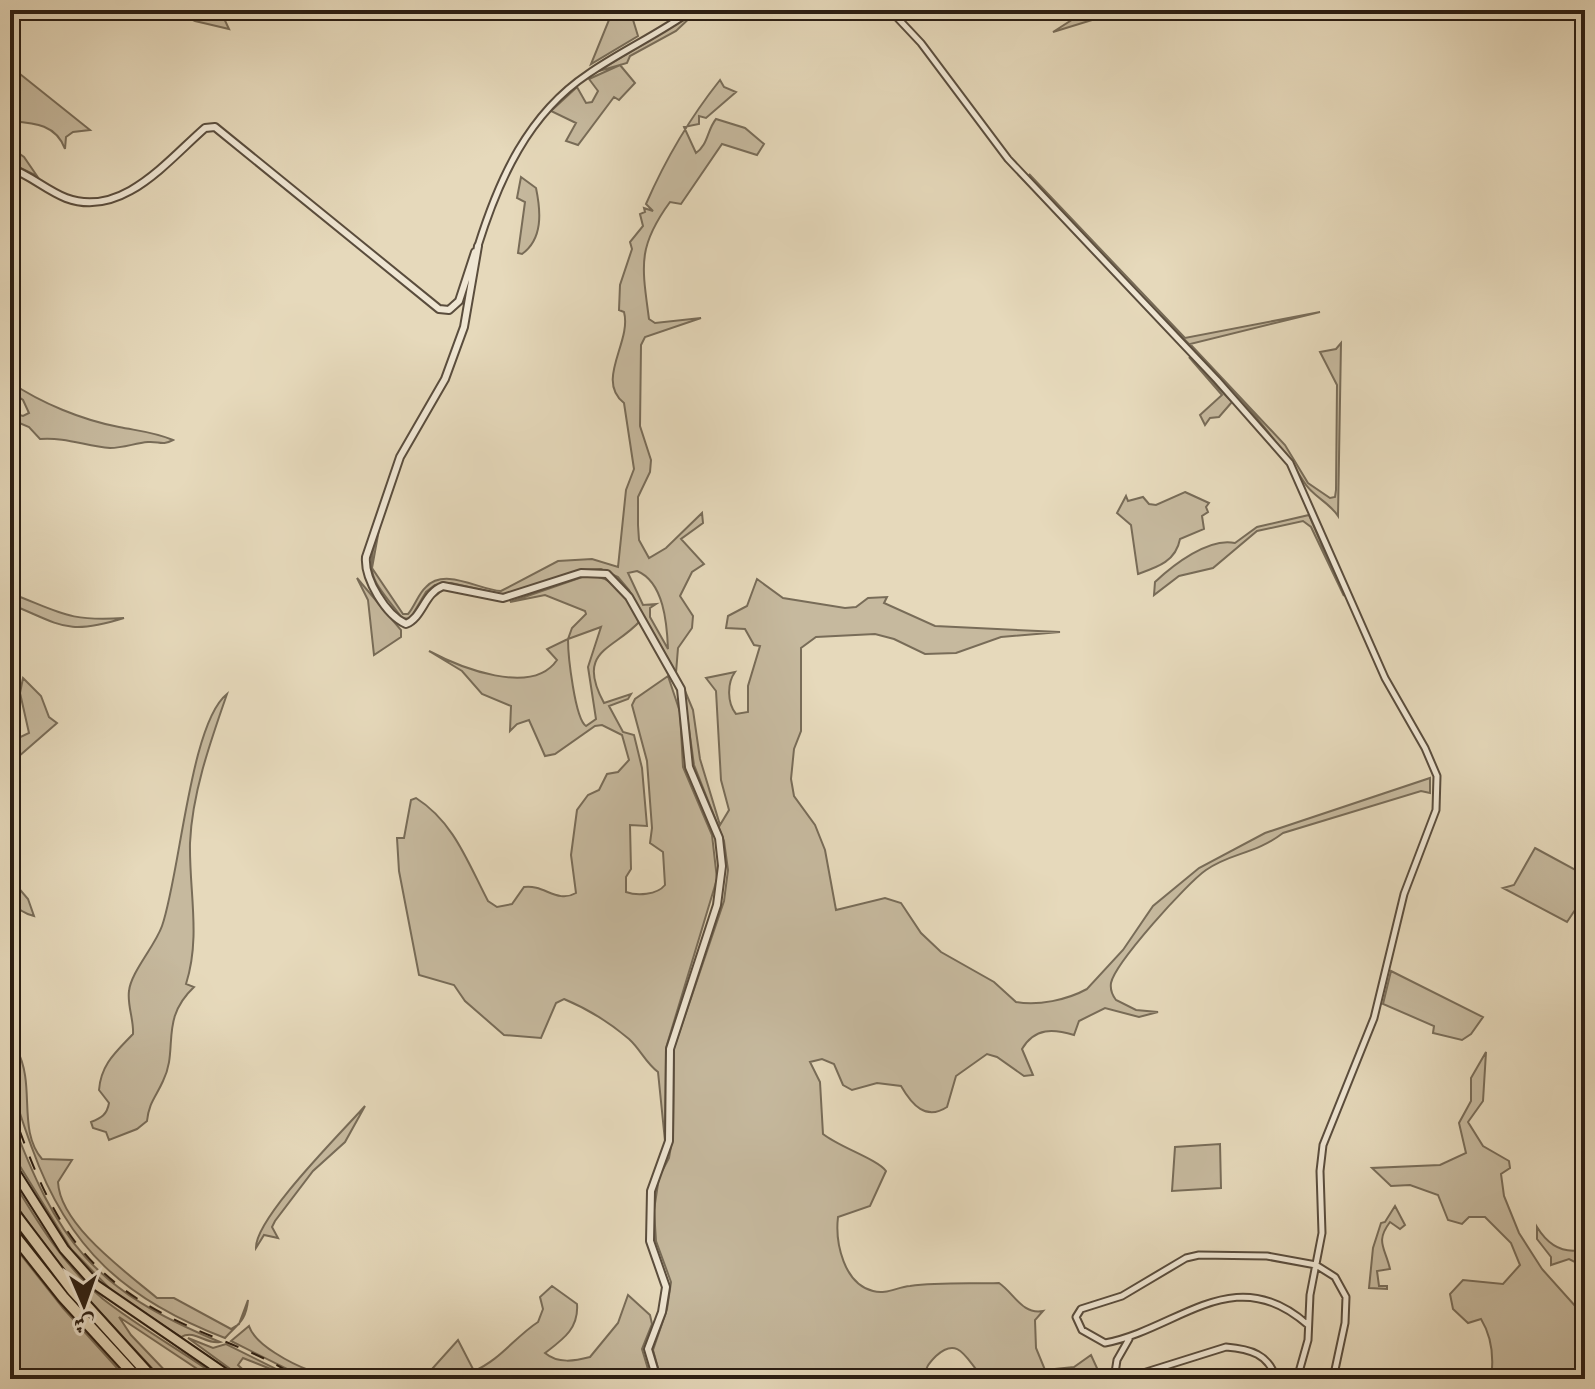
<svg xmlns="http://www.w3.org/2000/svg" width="1595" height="1389" font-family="'Sorts Mill Goudy',Amiri,serif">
<rect width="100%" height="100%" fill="#e6d9bb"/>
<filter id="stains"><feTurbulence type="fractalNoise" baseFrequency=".0025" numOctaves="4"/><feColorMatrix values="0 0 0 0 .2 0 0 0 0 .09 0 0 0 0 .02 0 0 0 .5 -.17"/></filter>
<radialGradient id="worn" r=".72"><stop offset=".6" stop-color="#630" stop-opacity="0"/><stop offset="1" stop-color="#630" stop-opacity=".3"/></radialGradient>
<path fill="#c6b99e" stroke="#786c58" stroke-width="2" fill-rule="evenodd" d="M172,10h48l9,19 -34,-8z
M613,10h17l8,26 -47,28z
M1108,10h32l-16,8 -32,2 -39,12 25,-16z
M695,13l-19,18 -46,25 -3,7 -28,8z
M620,65l15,18 -16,17 -5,-3 -36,48 -12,-4 10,-18 -25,-12 26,-24 9,16 6,-1 6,-11 -9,-12z
M10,66l80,64 -17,2 -7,5 -1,12c-9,-25 -31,-26 -55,-28z
M720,80l4,7 12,5 -30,26 -7,-2v8l-15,3 12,26c12,-8 11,-23 20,-34l29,9 19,16 -7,11 -35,-11 -41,60 -11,-2c-33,45 -28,64 -21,117l6,4 46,-5 -56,19 -4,8 -1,81 11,34 -1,12 -12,25v28l1,15 10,18 17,-10 36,-35 1,10 -22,16 23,25 -12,8 -12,24 13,20 -1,12 -14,20 -2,25 -47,-83 -11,-13 -17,-8 -20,1 -76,25 -54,-12 -16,2 -9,7 -16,27 -8,-1c-32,-42 -38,-42 -22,-94l-8,44 31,46h5c7,-8 10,-20 18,-27 19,-20 53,3 75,4l57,-30 34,-2 26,8 8,-77 8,-21 -10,-66c-29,-23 8,-61 0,-91l-5,-2 1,-25 12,-36 -2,-7 13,-16 -3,-12 5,-2 -1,-4 9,3 -7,-7c20,-46 43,-85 74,-124zM637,571c27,11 30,53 31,78l-18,-32v-9l6,-4 -13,1 -15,-32z
M10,147l14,10 13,19 -27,-13z
M1029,174l156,164 135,-26 -130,32 95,101 23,38 22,15 5,-1 1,-7 1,-105 -17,-33 16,-3 5,-6 -3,173c-9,-14 -26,-20 -34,-34 -74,-116 -191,-200 -275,-308z
M521,177l15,11c5,24 7,51 -14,66l-4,-1 7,-51 -8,-4z
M1189,357l43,45 -13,15 -9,1 -5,7 -5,-10 22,-20z
M10,382c31,21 72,38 109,45 20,4 35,5 54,13 -11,6 -14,1 -25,2 -13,1 -24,6 -38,6 -24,-2 -45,-11 -70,-9l-11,-12 -19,-8v-7l13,4 6,-3 -6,-13 -13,-9z
M1185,492l24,11 -3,4 2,5 -6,4 2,13 -24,10c-4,22 -22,28 -42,35l-7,-49 -14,-12 9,-17 2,5 15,-4 6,7 7,1z
M1309,515l35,81 -33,-69 -8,-6 -46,10 -44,37 -34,8 -25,19 1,-13c18,-17 54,-45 80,-39l22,-16z
M588,575c29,2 38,24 52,46 -26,29 -65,29 -36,82l27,-9 -3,5 -19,7 14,26 11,3 8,33 5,58 -17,-1 1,44 -5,8v15c11,4 31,3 39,-7l-2,-33 -13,-9 2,-15 -5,-67 -15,-56 3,-6 33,-23 12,36 3,55 29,68 5,44 -51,169 -1,93 -7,-69c-13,-10 -17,-22 -29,-33 -20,-17 -41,-30 -65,-40l-8,4 -15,35 -37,-3 -39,-34 -11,-16 -35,-10 -20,-104 -2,-33h7l7,-38 5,-2c38,24 52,65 72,103l9,6 15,-3 12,-17c20,-3 33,17 52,6l-5,-38 6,-45 11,-15 11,-5 8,-16 11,-2 11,-12 -7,-25 -20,-10 -7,1 -40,28 -10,2 -16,-36 -12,4 -7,7 1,-25 -29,-12 -20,-23 -33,-20c30,16 103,46 128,9l-10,-11 21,-10 4,-11 14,-14 -1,-3 -40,-16 -35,7zM601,627l-13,40 8,52 -10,7c-11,-7 -18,-70 -18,-87z
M357,578l44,52v7l-27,18 -6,-55z
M757,579l26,19 62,10 11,-1 12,-9 19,-1 -3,6 51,23 125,6 -59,5 -45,16 -31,1 -31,-15 -19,-5 -59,3 -15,11v83l-7,18 -3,30 3,17 21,29 10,25 11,60 49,-12 16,5 20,30 20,19 53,30 22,20c22,4 51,-2 71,-13l36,-39 30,-44 46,-38 66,-35 165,-55v15l-9,-2 -138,42c-29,22 -51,19 -77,37 -19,13 -91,93 -95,113 -1,7 1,12 5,17l20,10 22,2 -19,5 -34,-9 -26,13 -5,14c-20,-6 -39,-8 -52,14l11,26 -9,1 -27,-19 -10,-3 -31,22 -9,31c-21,14 -35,-2 -46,-21l-24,-3 -25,7 -9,-5 -9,-21 -12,-5 -12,3 10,20 3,52c16,13 54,25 63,37l-16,35 -32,11c-3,26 6,67 35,74 13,4 24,-4 37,-5 29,-4 60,-2 89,-3 15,10 23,32 44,28l-8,9 1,28 9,22 29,-3 17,-12 11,24h-117c-17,-14 -24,-46 -49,-23 -8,8 -11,12 -11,23h-264l-8,-29 14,-41 4,-27 -15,-41 -2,-31 5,-33 10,-19 4,-23 1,-87 50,-147 4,-31 -4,-29 -30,-76 -11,-79 10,24 7,49 20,66 9,-15 -8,-30 -5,-89 -10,-13 29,-6c-8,11 -8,31 1,42l12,-2v-26l12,-40 -6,-1 -9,-16 -19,-1 2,-12 19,-10z
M10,593c50,19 58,29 114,25 -58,18 -62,7 -114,-14z
M23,678l18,18 8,21 8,6 -47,41v-22l19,-9 -9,-40z
M227,694c-16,46 -35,99 -37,149 -1,48 11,94 -4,141l8,3c-35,33 -15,62 -31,94 -7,16 -14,21 -16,40l-10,8 -28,11 -3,-8 -13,-4 -2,-6c10,-4 16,-7 18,-19l-10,-13c2,-26 17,-38 34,-56 1,-14 -6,-29 -4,-43 2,-19 26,-45 33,-65 18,-51 28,-203 65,-232z
M1535,848l50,27v20l-18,27 -64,-34 11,-3z
M10,878l18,21 6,17c-22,-6 -24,-16 -24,-38z
M1391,971l92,46 -12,17 -9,6 -29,-7 1,-7 -51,-22z
M17,1050c19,35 0,80 25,109l30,1 -14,22c2,43 68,90 99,116h17l57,31 8,-5 9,-24c-2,22 -11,24 -23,38 -99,-38 -157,-89 -193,-190 -12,-33 -22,-60 -22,-94z
M1486,1052l-3,49 -15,21 15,24 26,15 1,7 -9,6 3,22 15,37 23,36 43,48v62h-94c3,-21 1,-42 -10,-60l-13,4 -15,-14 -3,-15 13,-14 40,4 17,-19 -9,-22 -26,-26h-16l-7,7 -14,-4 -10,-25 -28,-10 -19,1 -19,-18 68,-3 26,-12 -7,-30 12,-22v-23z
M365,1106l-20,36 -32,29 -38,50 -3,6 6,11 -14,-3 -8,13c-1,-30 87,-117 109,-142z
M10,1115c47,127 83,175 210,227 -14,3 -25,-13 -39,-5l-67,-44 -43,-44 -61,-99z
M1220,1144l1,44 -49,3 3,-44z
M10,1176c26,44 54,90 93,123 37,29 79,52 118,80l-10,-1 -92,-61 12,18 42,44h-11l-78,-84 -55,-71 -19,-28z
M1395,1206l10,19 -5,4 -10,-7c-15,20 -5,25 0,47l-13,2 2,15h8v3l-18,-1 4,-40 8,-25 4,-1z
M1537,1227c11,18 26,28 48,22v18l-16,-8 -18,6v-8l-14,-18z
M10,1241l53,67 64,71h-36l-7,-7 -9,7h-42l-23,-13z
M552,1286l25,18c2,25 -15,36 -32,49 13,11 30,8 45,4l28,-34 10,-28 22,20 2,9 -10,25 9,30h-228l35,-39 16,31c26,-11 41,-34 64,-49l5,-13 -3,-12z
M249,1326c6,19 43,38 62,45 12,4 18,0 30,8h-34l-76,-38z
M188,1338l25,10 13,-4 70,35 -53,-21 -5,7 15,14h-9z"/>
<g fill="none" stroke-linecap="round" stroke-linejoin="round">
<path stroke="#a69982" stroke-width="9" d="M10,1375l9,4"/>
<defs>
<path id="minor" d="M890,10l31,33 87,116 209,221 73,83 95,215 40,70 12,28 -1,34 -32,84 -30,124 -51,127 -3,26 2,62 -12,62 -2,45 -11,39
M478,246c21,-67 50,-132 110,-172 33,-23 71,-40 104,-64
M1308,1325c-74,-66 -129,4 -203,18l-23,-13 -6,-13 5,-8 41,-13 64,-38 13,-3 68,1 49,9 19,12 11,20 -1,26 -12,56
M1114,1379l3,-19 12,-21
M1124,1379l102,-32c24,2 43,7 50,32"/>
<path id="tertiary" d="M10,168c20,7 36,22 56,30 56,21 102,-38 139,-70l10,-1 224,182 10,1 10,-9 16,-49
M478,246l-14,81 -19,52 -45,78 -34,100c-2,22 20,58 40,67 17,-7 18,-31 37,-38l60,12 78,-25 26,1 22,23 52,92 8,78 30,71 3,28 -5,39 -47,144 -1,92 -18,50 -1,50 16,46 -4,25 -14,37 9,30"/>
<path id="primary" d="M10,1164l54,85 32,36 137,94"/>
<path id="motorway" d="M10,1208l63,83 80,88
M10,1230l53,67 75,82"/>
</defs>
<use href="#minor" stroke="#5a4d3d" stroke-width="9"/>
<use href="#tertiary" stroke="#5a4d3d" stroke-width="10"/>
<use href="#primary" stroke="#2b1e13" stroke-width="12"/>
<use href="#motorway" stroke="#2b1e13" stroke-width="14"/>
<use href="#minor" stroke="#efe6d3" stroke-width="5"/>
<use href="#tertiary" stroke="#efe6d3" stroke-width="6"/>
<use href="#primary" stroke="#e6d9bb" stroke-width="8"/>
<use href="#motorway" stroke="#e6d9bb" stroke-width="10"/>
<path stroke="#2b1e13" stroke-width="2" stroke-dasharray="14 14" stroke-linecap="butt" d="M10,1104c39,110 66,171 178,222 37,17 78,29 111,53"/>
</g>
<rect width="1595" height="1389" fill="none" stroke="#e6d9bb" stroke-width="40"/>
<rect x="12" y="12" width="1571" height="1365" fill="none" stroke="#2b1e13" stroke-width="4"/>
<rect x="20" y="20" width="1555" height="1349" fill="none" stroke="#2b1e13" stroke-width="2"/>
<g transform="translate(84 1305) rotate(178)" stroke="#efe6d3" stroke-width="6" paint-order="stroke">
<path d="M0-6L14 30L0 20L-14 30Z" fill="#2b1e13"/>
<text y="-12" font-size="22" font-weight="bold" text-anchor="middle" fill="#2b1e13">ش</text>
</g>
<rect width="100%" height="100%" filter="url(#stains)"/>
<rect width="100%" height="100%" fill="url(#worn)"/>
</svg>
